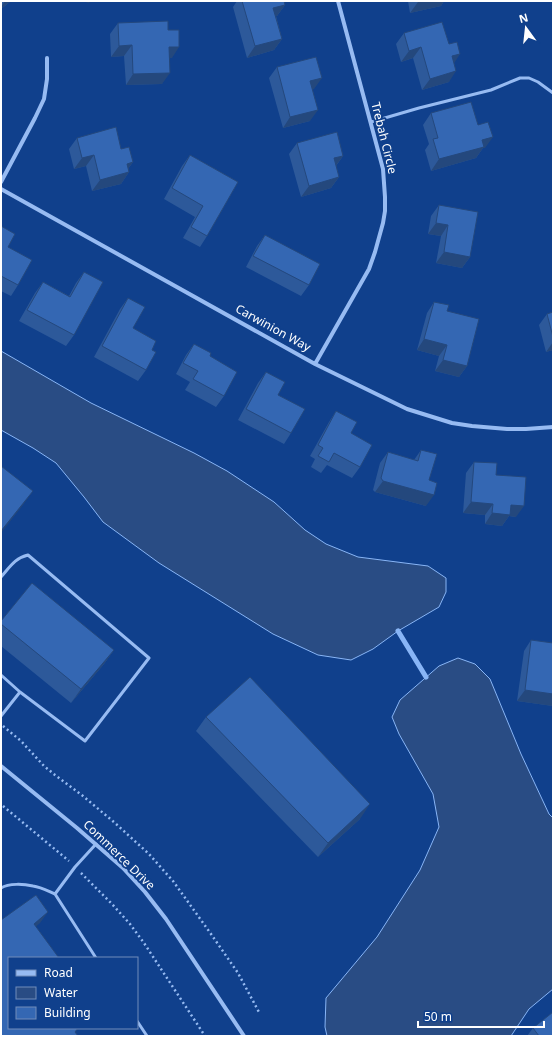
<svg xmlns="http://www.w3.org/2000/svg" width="554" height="1037" font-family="'Noto Sans',sans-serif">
<rect width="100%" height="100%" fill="#10408c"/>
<path fill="#294c84" stroke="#88b5f6" d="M1,351l90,52 103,50 33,18 47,31 31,28 21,14 32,13 70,9 18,12v14l-7,15 -41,24 -25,18 -22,11 -33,-5 -45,-21 -114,-71 -56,-41 -19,-25 -28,-34 -23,-15 -32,-18z
M458,658l17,6 15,15 31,75 28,60 4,4v171l-24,20 -18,27h-184l-2,-9 1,-29 51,-61 43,-67 19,-43 -6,-33 -34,-60 -7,-17 8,-17 39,-34z"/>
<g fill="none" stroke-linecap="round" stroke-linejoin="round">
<path stroke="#88b5f6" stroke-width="5" d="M398,631l28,46"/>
<path stroke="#97bbf2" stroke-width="2.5" stroke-dasharray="2 3" stroke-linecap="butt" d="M3,726l18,15 23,25 11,9 28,21 32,27 34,31 24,27 38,53 27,39 22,41
M3,806l66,55
M81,873l31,31 18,20 14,19 61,93"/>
<path stroke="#97bbf2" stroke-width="3" d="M371,122l48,-14 72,-18 29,-12h9l9,4 15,11
M1,577c9,-10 14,-19 27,-22l121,103 -64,83 -65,-49 -19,24
M1,675l19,17
M1,888c8,-5 23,-4 32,-2 8,1 15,5 22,8l20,-27 21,-23
M55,894l41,64
M137,1021l10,15"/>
<path stroke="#97bbf2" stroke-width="4" d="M1,182l34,-64 9,-19 3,-20v-21
M1,189l314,175 92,45 45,14 20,3 35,3h19l27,-2
M315,364l54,-95 6,-17 8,-29 2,-12v-14l-2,-28 -45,-168
M1,766l76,62 46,40 22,24 21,27 78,117"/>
</g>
<path fill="#2d599a" d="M1,1h10l-10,8z
M237,1h47l1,4 -8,11h-1l6,23 -8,11 -27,8 -14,-51z
M408,1h36l-3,5 -31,7z
M118,23l54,35h-2l-8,26 -36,1 -2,-29 -13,1 -1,-23z
M404,33l50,30 -5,19 -27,8 -9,-32 -12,4 -5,-18z
M277,67l37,22h-2l-2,32 -27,7 -14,-50z
M431,113l54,35h-2l-7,10 -45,13 -6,-21 4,-6 -6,-19z
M77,138l44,11 12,13 -5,7 1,3 -8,12 -29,7 -6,-25 -12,3 -5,-20z
M297,143l46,13 -7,10 3,11 -8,11 -30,9 -12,-43z
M190,155l48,27 -31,54 -7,11 -17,-9 12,-21 -31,-18 18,-33z
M439,205l31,52 -8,11 -26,-5 5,-27 -13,-2 3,-18z
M1,226l7,21 10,38 -7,11 -10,-5z
M265,235l44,50 -8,11 -55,-29 11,-21z
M84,272l-10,63 -8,11 -47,-25 16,-28 8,-11 26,14 7,-13z
M128,298l5,30 19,22 -6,20 -8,11 -44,-24 26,-48z
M434,302l13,9 20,55 -8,11 -24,-6 4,-15 -22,-6 10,-37z
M553,312v38l-7,2 -7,-27 8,-11z
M194,344l16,12 14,40 -8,11 -31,-17 5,-8 -14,-8 10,-19z
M266,372l12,23 13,38 -7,11 -46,-24 20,-37z
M336,411l15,22 9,34 -8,11 -25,-13 -6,8 -10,-6 4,-8 -5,-3 19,-34z
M421,450l8,30 -3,26 -51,-14 -2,-2 7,-27 8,-11 26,8z
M474,462l22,13 20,42 -7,-1 -7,10 -17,-2v-9l-22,-2 3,-40z
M1,621l113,29 -10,14 -33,39 -70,-57z
M531,640l22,66 -36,-5 7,-50z
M206,717l154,102 -42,38 -122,-126z
M533,1028l20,8h-26z"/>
<path fill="#24487d" d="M5,1h6l-10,8v-2z
M82,1h8l-1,2z
M424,1h20l-3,5 -31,7 8,-11z
M285,5l-8,11 -11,3 7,-11z
M282,39l-8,11 -27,8 8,-12z
M132,45l-8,11 -13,1 8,-11z
M169,47h10l-7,11h-10z
M421,47l-8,11 -12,4 8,-11z
M460,54l-7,11 -1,-9z
M456,71l-7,11 -27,8 8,-11z
M170,73l-8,11 -36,1 7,-11z
M322,78l-8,11 -12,3 8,-11z
M318,110l-8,11 -27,7 7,-11z
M493,137l-8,11h-2l-7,10 -45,13 8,-12 43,-19z
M94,155l-8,11 -12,3 8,-11z
M343,156l-8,11 -1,-9z
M133,162l-8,11 2,-9z
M129,172l-8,12 -29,7 8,-11z
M339,177l-8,11 -30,9 8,-11z
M436,223l12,2 -7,11 -13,-2z
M444,252l26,5 -8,11 -26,-5z
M424,339l23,6 -8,11 -22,-6z
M553,342v8l-7,2z
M443,360l24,6 -8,11 -24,-6z
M383,481l51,14 -8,11 -51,-14z
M33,491l-10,14 -22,28v-2z
M471,502l22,2 -8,11 -22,-2z
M511,505l13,1 -8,11 -7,-1 -7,10 -17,-2 7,-11z
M114,650l-10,14 -33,39 10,-14z
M525,690l28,4v12l-36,-5z
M370,804l-10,15 -42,38 10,-14z
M48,912l-8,11 -14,12 8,-11z"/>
<path fill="#3467b3" stroke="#24487d" d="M242,1h42l1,4 -12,3 9,31 -27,7z
M168,21v9h11v17h-10l1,26 -37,1 -1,-29 -13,1 -1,-23z
M442,22l7,22 8,-2 3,12 -8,2 4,15 -26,8 -9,-32 -12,4 -5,-18z
M316,57l6,21 -12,3 8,29 -28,7 -13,-50z
M471,102l7,23 10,-3 5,15 -11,3 2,7 -45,12 -6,-20 5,-1 -7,-25z
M116,127l5,22 8,-2 4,15 -6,2 2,8 -29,8 -6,-25 -12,3 -5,-20z
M337,132l6,24 -9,2 5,19 -30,9 -12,-43z
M190,155l48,27 -31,54 -16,-9 12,-21 -31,-18z
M439,205l39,7 -8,45 -26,-5 4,-27 -12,-2z
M1,226l14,8 -7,13 24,13 -14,25 -17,-9z
M265,235l55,29 -11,21 -56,-29z
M84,272l19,10 -29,53 -47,-25 16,-28 27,15z
M128,298l17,9 -12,21 23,13 -4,9 4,2 -10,18 -44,-24z
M434,302l15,3 -2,6 32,8 -12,47 -24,-6 4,-15 -23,-6z
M553,312v25l-6,-23z
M194,344l17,9 -1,3 27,16 -13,24 -31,-17 5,-8 -15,-8z
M266,372l19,10 -7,13 27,14 -14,24 -45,-24z
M336,411l21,11 -6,11 21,12 -12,22 -26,-14 -5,9 -11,-6 5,-8 -5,-3z
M421,450l16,4 -8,26 8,3 -3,12 -51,-14 -2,-3 7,-26 30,9z
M474,462l23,1 -1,12 30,2 -2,29 -13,-1 -1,10 -18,-2 1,-9 -22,-2z
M1,466l32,25 -32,40z
M32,583l82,67 -33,39 -80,-65v-3z
M531,640l22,3v51l-28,-4z
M250,677l120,127 -42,39 -122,-126z
M36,895l12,17 -14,12 25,34h-50v70h69l-3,4 3,4h-77v-116z
M553,1012v24h-14l-6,-8z"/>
<g text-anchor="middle" stroke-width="4" stroke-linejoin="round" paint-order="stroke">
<g font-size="12" fill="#fff" stroke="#10408c">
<text transform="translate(384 138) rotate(76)" y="4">Trebah Circle</text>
<text transform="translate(273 328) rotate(29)" y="4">Carwinion Way</text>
<text transform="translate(119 855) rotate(44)" y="4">Commerce Drive</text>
</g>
</g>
<rect width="554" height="1037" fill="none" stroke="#ffffff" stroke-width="4"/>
<rect x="8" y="957" width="130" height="72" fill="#10408c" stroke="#708cba"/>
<rect x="16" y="970" width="20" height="6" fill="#97bbf2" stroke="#708cba"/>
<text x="44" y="977" font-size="12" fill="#ffffff">Road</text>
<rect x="16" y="987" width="20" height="12" fill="#294c84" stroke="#708cba"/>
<text x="44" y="997" font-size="12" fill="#ffffff">Water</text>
<rect x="16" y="1007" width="20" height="12" fill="#3467b3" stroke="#708cba"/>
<text x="44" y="1017" font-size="12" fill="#ffffff">Building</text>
<g transform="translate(526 28) rotate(345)" stroke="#10408c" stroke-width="3" paint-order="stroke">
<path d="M0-3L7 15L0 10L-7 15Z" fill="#ffffff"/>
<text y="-6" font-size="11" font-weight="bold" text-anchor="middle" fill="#ffffff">N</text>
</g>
<path d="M418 1021v6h126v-6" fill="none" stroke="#ffffff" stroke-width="2"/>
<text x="424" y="1021" font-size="12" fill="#ffffff" stroke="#10408c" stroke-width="3" paint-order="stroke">50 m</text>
</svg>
